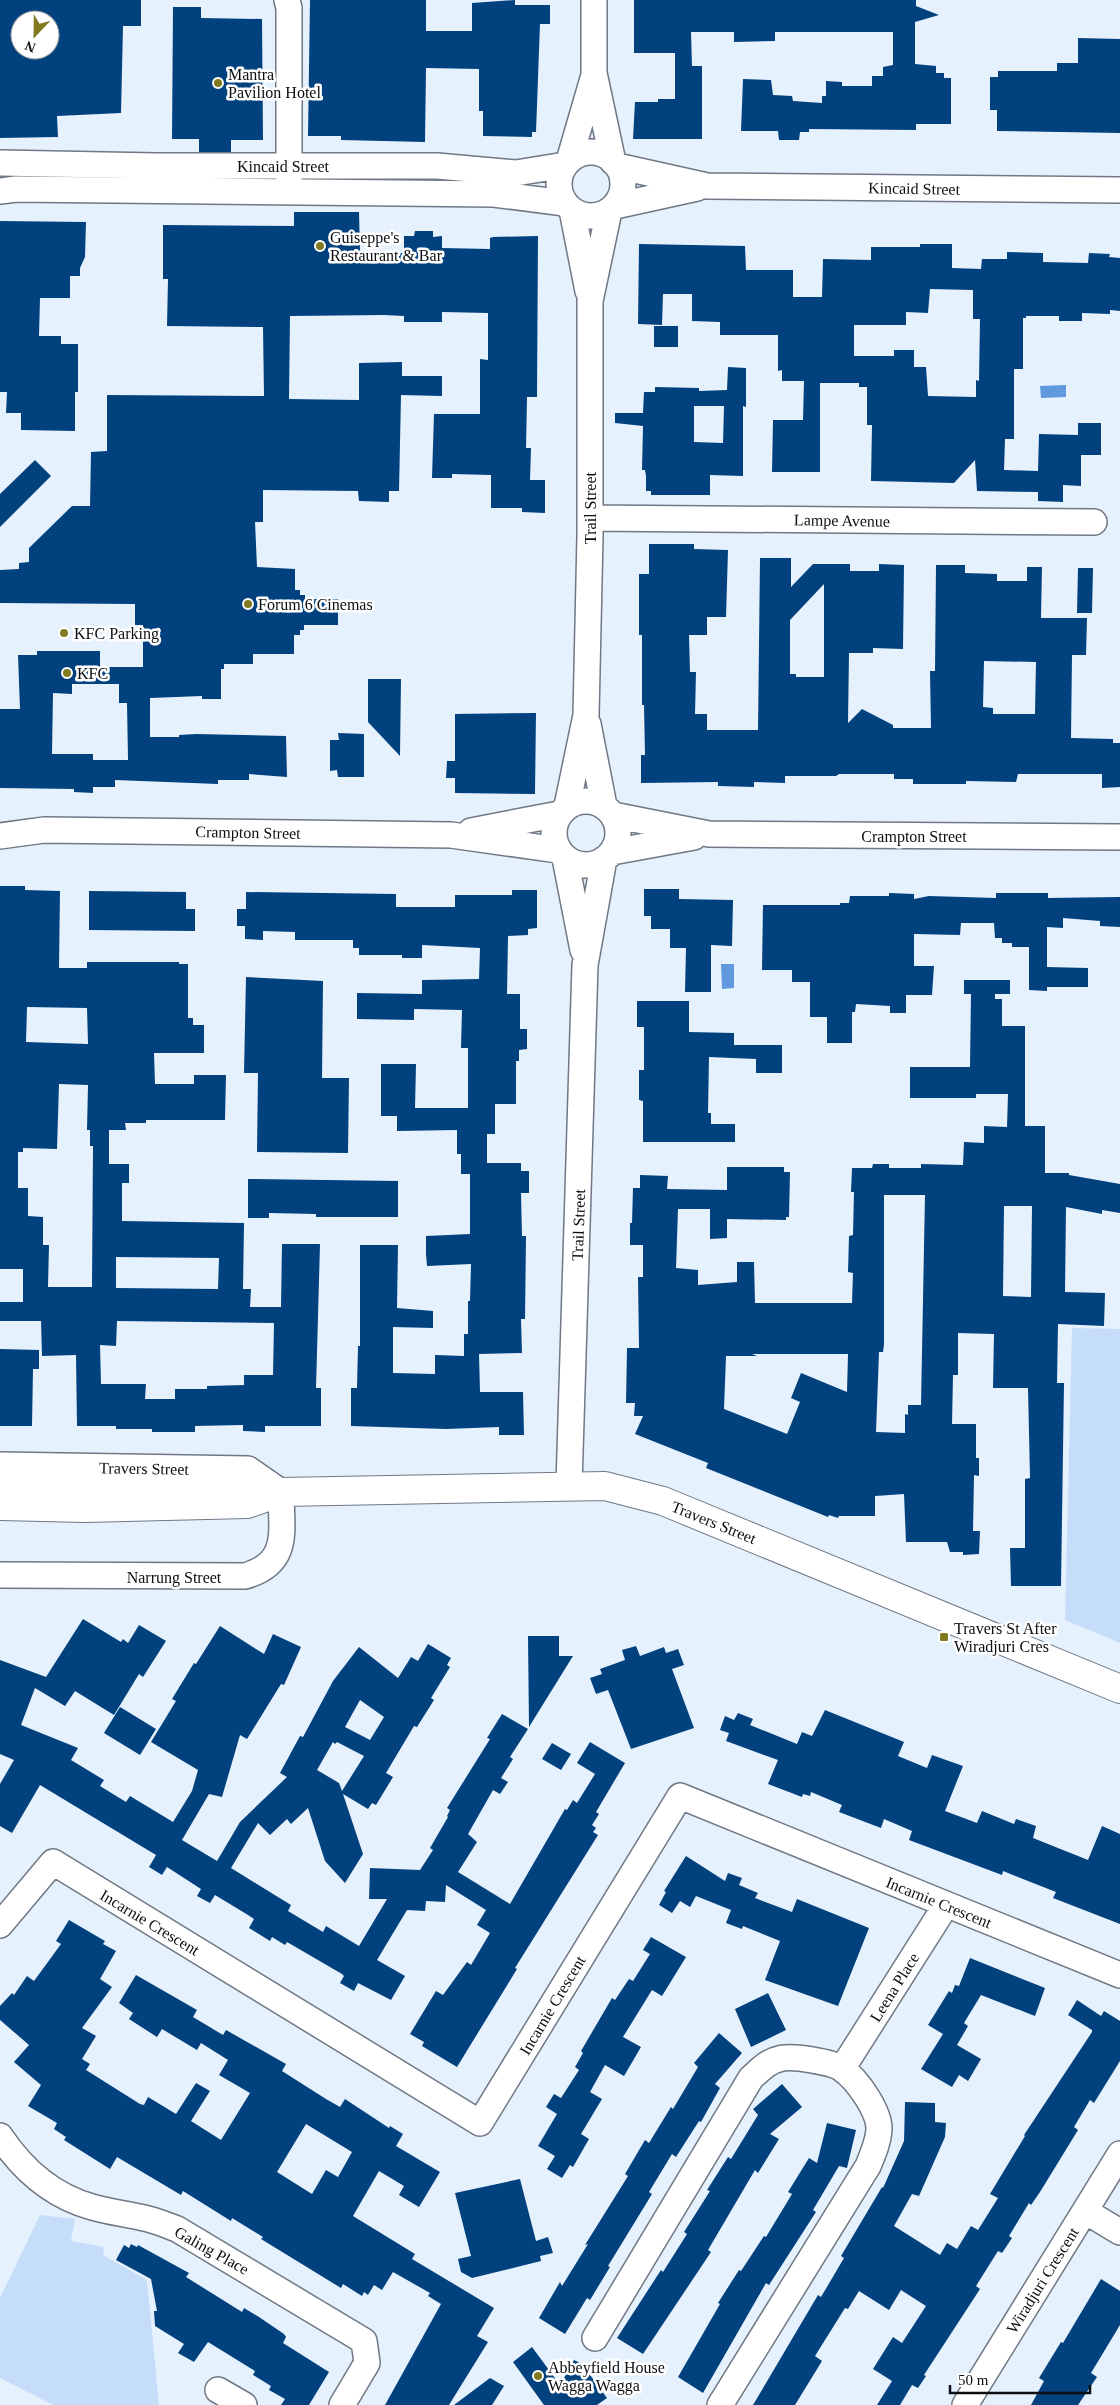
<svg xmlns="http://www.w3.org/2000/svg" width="1120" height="2405" font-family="'Times New Roman',serif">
<rect width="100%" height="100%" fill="#e6f1fe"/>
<path fill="#c6ddfa" d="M1072,1328l48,1v314l-55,-23z
M40,2215l35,4 -4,22 33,6 -1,8 44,25 12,125h-106l-53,-27v-80z"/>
<path fill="#6099de" d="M1066,385v12l-25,1 -1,-12z
M721,964h13v24l-12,1z"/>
<path fill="#01417e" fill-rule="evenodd" d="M0,0h141v26h-18l-2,87 -64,3 1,21 -58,1zM20,20h30v30h-30z
M310,0h116v31h46v-28l43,-3v5h35v19h-10l-4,108h-4v5l-49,-1v-25h-4v-42l-53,-1 -1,74 -84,-2v-4h-33z
M634,0h282v6l23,9 -24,7v42l21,2v7h8v5h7v46h-35v6l-107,-1v3h-9l-1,8h-20l-1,-9h-37l2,-52 28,1 2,15 19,1 1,5 29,2v-7h4v-15l16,1v4h30v-10h11v-9l10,-2v-33h-118v9l-41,1v-10h-43l1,34h10v73h-69l2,-37h23v-3h17v-46h-41z
M173,7h28v11l61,1 1,121h-32v12h-32v-13h-27z
M1078,38l42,1v94l-123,-2v-21h-7v-33h8v-6h59v-8h21z
M294,212h65l1,40 44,1v-17h10l1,-5h18v6l9,-1v12l48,1v-11l3,-1 45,-1 -1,161h-10l-1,51h5l-1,32h15v33l-23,-1v-4h-31v-33l-39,-1v4h-20l2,-64h46v-55l8,1v-47l-46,-1v10h-38v-6l-20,-1 -94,1 -1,83 70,1v-37l43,-1v14h40v20l-41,-1 -2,96h-10v11l-30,-1 -1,-10 -95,-1v32h-8l2,45 38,2v21h5v5h5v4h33v26h-34v5h-4v5h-6v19h-41v10h-29v5h-3v30h-19v-3l-52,2v39h29v-2l17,-1 90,2 1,41 -38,-3v6h-31v4l-103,-4v7h-22v6l-19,-1v-3l-74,-1v-79h20l-2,-54h19v-4h63v16h43v-42h-8v-21l-135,-1v-33l19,-1v-6l10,-1v-14l43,-42h18l1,-54 16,-1v-56l157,1 -1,-69 -96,-1 1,-47h-5v-54l131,1zM72,684h47v19h8l1,57h-35v-6h-41l1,-61 19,1z
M0,221l86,1 -1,35 -5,11v8h-10v22h-30l-1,38h22v8h17v48h-3v39l-54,-1v-17h-15l1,-21h-7z
M639,244l106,2 1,24h47v27h29l1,-38 48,1v-13h49v-3h32v24l29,1 1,-10h25v-7l36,1v9l45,1 1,-10 21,1 -1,3 11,1v53l-10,-1v4l-28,-1v8h-23v-5h-33v2h-3v51h-9v70h-9l-1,31 34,1 1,-37 39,1v-12h23v32h-20v31l-18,-1v17l-25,-1v-9l-61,-1 -2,-31 -21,23 -83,-2 1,-56h-5v-38h-8v-4h-39v89h-48l1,-52h30l1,-39h-22v-11l-4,1v-36h-58v-13l-28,-1v-27h-29l-1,31 -24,-1zM930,289l43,1v29h7l-1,62 -3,-1v17l-48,-1 -2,-29h-12v-17h-20v6h-40v-31h52v-13l22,1z
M654,326h24v21h-24z
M728,367l18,1v39l-3,-1v70l-33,-1v20h-59v-4h-5v-15l-1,-6h-3l1,-44 -28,-3v-10h28l1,-21h11v-5l44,1v3l28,-1zM694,406h30l-1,37 -29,-1z
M35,460l16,16 -51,51v-33z
M649,544h45v5l34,1 -2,67h-19v18h-18l1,37h6l-1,42h12v16h51l2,-172h31v29l22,-23h37v7h29v-7l25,1 -1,84 -30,-1v5h-24l-1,70 14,-14 31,16v3h38l-1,-57h5l1,-106h29v8l32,1v7h30v-14h15l-1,51h46l-1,37h-14l-1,83 42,1v4h7v44l-18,1v-14h-84l-2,8 -50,-1v3h-53v-5h-19v-5h-55l-3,2h-51v7l-31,-1v5l-36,-1v-4l-77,1v-28h4l-1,-50h-2v-70h-3v-61h10zM824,584v93h-28v-3h-6v-54zM984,661l52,1 -1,52h-42v-6l-10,-1z
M1078,568h15l-1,45h-15z
M368,679h33l-1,77 -32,-34z
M536,713l-1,81 -80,-1v-15h-9l1,-17h8v-47z
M338,733l26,1v43h-26l-1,-7 -7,1v-31h9z
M0,886h25v4l35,1 -1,77h28v-6h92v2h9v54h5v7h11v28h-50l1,31h39v-9h32l-1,45h-79v3h-21l1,7h-17v34h20v19h-7v38l122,2 -1,66h8l-1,18h31l1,-63h38l-4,144h5v38h-56v6l-22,-1v-6l-48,1v6h-43v-3h-36v-3h-39l-1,-71 -34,1 -1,-35h-41v-19h23v-33h-23zM27,1007l60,1 1,36 -62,-2zM59,1084l29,1 -1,45h3v16h3l-1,141h-44l1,-42h-6v-28l-15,-1v-28h-10v-36h5v-4l34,1zM116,1257l103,1 -1,31 -102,-1zM117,1321l157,2 -1,52h-29v10l-37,1v3h-32v10h-30l1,-15h-45l-1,-39 16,1z
M644,889h35v10l54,1 -1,46 -21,-1v47h-26l1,-44h-16v-19h-19v-13h-7z
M512,890h25v38l-9,1v6l-20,1 -1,58h13v35h7v20l-8,1v11h-3v43h-21v30h-8v29h34v8h8v22h-8l1,43h4l-1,83h-4l1,34 -43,1 1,38h43l1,43h-25v-8l-53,2 -95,-3v-38h6l1,-42h2v-101h38l-1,63 36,3v17l-40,-1v46l42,1v-19l29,1v-22h4v-33h2l1,-37 -44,2 -1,-12v-18l44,-2v-60h-9v-20h-4v-24l-60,1v-15h-16v-52h35l-1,44h53v-60h-7l1,-38 -48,-1v11l-57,-1v-26l65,1v-14l57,-1 1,-31 -58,-3v13h-20v-3h-43v-7h-6v-8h-58v-8l-32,-1v9l-18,-1v-13h-8v-17h9v-17l150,2v13h59v-12h57z
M89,891l97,1v17h9v22l-106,-1z
M889,893l25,1v5l15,-3 67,2v-5h52v5l72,-1v30l-20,-1v-5l-37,-3v10l-16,-1v40l41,1v19h-41v4l-18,-1v-43h-17v-4h-10v-5h-7l-1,-15h-33l-1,12 -46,-1v32h20l-2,29h-26v18h-16v-7l-34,-2 -1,8h-3v31h-25v-26h-17v-35h-18v-12h-30l1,-65h77v-2h9l1,-7h39z
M246,977l77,4 -1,97h27l-1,75 -91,-1 1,-79h-14z
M964,980h46v14h-15v5h7v27h23v100h20v47h24v2l51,9v29l-18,-3v4l-36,-7 -1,85 40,1 -1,33 -46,-2 -1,59h7l-3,203h-50l-1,-38h15v-69l5,-1 -2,-90h-35l1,-54 -36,-1v42h-5l-1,49h24v34h3v18l-5,-1 -1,56h7l-1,23 -16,1v-3h-13l-3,-10h-41l-2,-48 -29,2v20h-36l-1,2 -9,-3 -1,2 -122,-49 2,-5 -73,-29 8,-18h-9l1,-13h-9l1,-55h12l-1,-71h5v-32h-13v-22h2l1,-35h7v-13l28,1 -1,13 60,1v-23h57v5h6l-1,45h-3v3l-59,-1v19l-17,1v-30h-32l-2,59 22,2v15l39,-3v-20h17l1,41h97l1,-30 -5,-1 1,-36 4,-1 1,-43h-3l1,-24h20l1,-4h16v4h32v-4l42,1 1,-23 20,1v-17l23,1 1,-33h-32v4h-66v-31h60l1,-73h-7zM884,1195h41l-4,210h-13v10l-3,-1v19l-29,-1 3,-80h4l1,-8zM1004,1206h28l-1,91 -28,-1zM752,1354h96l-1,38 -46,-19 -10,25 9,4 -13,32 -63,-25 2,-53h31z
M637,1001h52v31l45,1v12h48v28h-26v-14l-47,-2 -1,56h3v11h24v18h-92v-41l-4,-1v-30h5v-43h-7z
M248,1179l150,2v36h-82v-3l-47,-1v5h-21z
M0,1349l39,1v19h-6l-1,57h-32z
M83,1619l38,23 2,-3 5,4 11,-18 27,16 -23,36 -4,-3 -25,41 -39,-24 -10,15 -30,-18 -14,37 57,23 -7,12 33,20 -4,6 26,16 4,-6 43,26 19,-31 6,-21 -47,-28 25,-41 -4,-2 22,-36 2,1 24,-38 44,28 9,-20 28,13 -17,38 -3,-1 -34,55 -7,-4 -18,62 -13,-3 -27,46 35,21 23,-39 47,-45 -7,-4 20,-37 3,1 30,-56 26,-34 39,31 13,-21 7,4 10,-17 23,14 -4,7 3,2 -19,31 3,2 -17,27 -3,-1 -28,47 7,4 -17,28 -4,-2 -4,6 -25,-15 20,60 -18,29 -20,-22 -17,-53 -17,16 -4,-5 -17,16 -12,-12 -27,45 60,37 -3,6 35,21 3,-6 33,20 28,-47h-18l1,-31 50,2 13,-20 -3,-2 18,-31 -1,-1 3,-6 -3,-2 43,-69 -3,-1 15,-24 26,15 -18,28 3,2 -12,19 7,4 -8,12 -7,-4 -25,44 9,8 -19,30 52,32 55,-95 2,1 6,-10 4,3 18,-29 -18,-11 13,-21 35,21 -29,49 3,2 -7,11 4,3 -3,4 5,3 -83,133 2,1 -60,98 -35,-21 2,-4 -14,-8 26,-43 7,4 24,-33 4,3 19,-32 -13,-8 9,-15 -40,-25 -1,17 -19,-1 -1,10 -18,-1 -30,50 28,16 -14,24 -33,-17 -4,8 -14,-8 4,-7 -2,-2 -55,-32 -2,3 -13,-8 -2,4 -21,-13 5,-9 -6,-4 -33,-20 -5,8 -13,-7 4,-7 -34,-22 -5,8 -13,-8 7,-12 -116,-70 -28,48 -12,-7v-42l14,-24 -14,-6v-94l46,17zM360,1700l24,17 -14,23 -25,-13zM333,1742l2,2 2,-2 27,14 -22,35 -3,-8 -22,-13z
M528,1636h31v20h14l-44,71z
M636,1646l4,10 24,-9 2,6 12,-4 6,16 -12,4 22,59 -63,21 -23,-59 -12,4 -6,-16 12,-4 -2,-5 25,-9 -3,-10z
M120,1707l36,22 -16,26 -36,-22z
M825,1710l79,32 -6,14 29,12 5,-13 31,11 -18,45 32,12 5,-12 32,13 2,-5 20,7 -3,12 55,22 14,-34 18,8v90l-67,-26 3,-6 -53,-21 -1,4 -93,-35 3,-9 -28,-12 -3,9 -42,-16 3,-7 -31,-13 -1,4 -7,-2 -1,3 -34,-13 10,-24 -52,-19 3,-8 -9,-3 5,-14 9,4 4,-7 15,6 -3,6 47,19 5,-12 10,4z
M552,1743l19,11 -10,16 -19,-11z
M686,1856l39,25 3,-8 14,5 -3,7 19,8 -3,5 37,14 5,-13 72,29 -31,78 -73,-26 15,-39 -37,-15 -1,3 -16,-6 5,-13 -35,-14 -6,11 -10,-6 -8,12 -13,-8 7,-13 -2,-1z
M69,1920l36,21 -2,3 13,7 -16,28 12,8 -30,41 14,8 -14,23 8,5 -4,6 54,34 4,1 4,-8 28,17 20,-31 14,8 -19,30 30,19 29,-47 -31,-18 9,-15 -27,-17 -4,7 -35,-21 -5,8 -28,-18 4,-6 -14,-10 17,-28 61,35 -4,7 30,18 3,-5 60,34 -4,7 44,28 14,8 5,-8 44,29 1,-2 13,8 -7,12 44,26 -21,35 -20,-12 5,-9 -25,-15 -26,45 62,38 -3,5 82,49 -17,28 11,6 -39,63h-64l56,-101 -13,-8 2,-3 -37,-21 -11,18 -8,-5 -6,10 -4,-3 -2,4 -19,-12 -2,4 -80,-49 2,-2 -31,-19 -1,3 -48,-30 -2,4 -64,-38 -7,12 -46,-29 2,-3 -12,-8 3,-6 -29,-17 13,-21 -27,-23 15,-17 -29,-25v-14l12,-13 2,2 13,-19 7,5 27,-37 -5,-3zM306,2124l46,28 -14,25 -12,-7 -14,24 -35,-22z
M651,1937l35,20 -24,39 -10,-6 -29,47 18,10 -17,29 -19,-11 -15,27 12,7 -21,35 8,5 -16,28 -3,-2 -8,13 -15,-9 8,-13 -17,-10 19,-32 -11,-7 8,-13 7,4 18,-28 -4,-3 8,-14 -2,-2 31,-53 3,2 14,-21 4,2 17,-27 -7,-4z
M970,1958l75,30 -10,28 -54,-21 -17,28 4,3 -11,19 24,14 -13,22 -9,-6 -7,12 -31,-18 22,-35 -15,-9 21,-34 3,2 3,-8 4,1z
M768,1993l18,37 -35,17 -16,-38z
M1077,2000l24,16 3,-5 16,10v40l-26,42 -4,-3 -16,27 4,3 -38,62 -9,13 -2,-2 -20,33 3,2 -10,15 -4,-2 -22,35 4,3 -56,86 2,1 -8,12 -6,-3 -12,20h-23l15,-24 -19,-12 20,-32 9,6 24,-37 -25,-16 -12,20 -30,-19 -11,18 -3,-1 -30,48 7,5 -27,44h-42l65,-110 3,2 23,-39 -3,-2 41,-69 1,1 21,-47 1,-39 30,1v19l11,1 -1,14 -26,59 -7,-2 -18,32 46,29 7,-12 10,6 14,-23 7,4 20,-32 -8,-4 35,-58 -1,-1 68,-103v-2l-24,-15z
M719,2033l23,20 -27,31 5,4 -19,34 -2,-1 -23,36 -4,-3 -23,38 3,2 -44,72 2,1 -20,33 -3,-2 -22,36 -26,-16 21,-36 2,4 26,-42 -3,1 43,-69 -3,-2 20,-34 4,3 22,-36 2,2 25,-42 -4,-4z
M782,2084l20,23 -32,27 9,5 -21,34 -3,-3 -47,80 3,2 -68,102 -26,-16 44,-68 2,2 24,-38 -3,-2 26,-41 -3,-1 21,-33 3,2 27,-44 -5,-6z
M827,2123l29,7 -9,38 -8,-2 -26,44 3,2 -47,73 -3,-2 -63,110 -25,-16 42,-73 -2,-1 21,-33 2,1 23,-35 2,1 26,-43 -4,-2 21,-34 8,5z
M520,2179l16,62 12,-4 5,16 -13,3 1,5 -69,17 -11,-6 -3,-13 13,-3 -16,-63z
M131,2244l6,3 1,-2 51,28 -3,4 56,35 2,-4 15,9 25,17 2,3 -3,6 46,29 -20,33h-28l4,-6 -16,-9 2,-4 -18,-11 2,-4 -47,-29 -14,20 -16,-9 6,-9 -29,-18 -1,-15h3l-6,-32 -35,-19 8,-15 5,3z
M1101,2279l19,12v34l-29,48 6,4 -19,28h-47l13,-24 -5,-3 22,-36 2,1z
M532,2347l28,38 14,-25 8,4 25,34 -10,7h-53l-31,-43z
M490,2378l14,8 -12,19h-38z"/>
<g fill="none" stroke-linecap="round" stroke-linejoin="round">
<defs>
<path id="minor" d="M287,0l2,8v174
M594,0v73l19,89
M559 184a32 32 0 1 1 64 0a32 32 0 1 1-64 0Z
M569,161l25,-86
M0,163l156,3h281l79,7 49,-8
M617,166l90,20 413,4
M0,191l16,-2 478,5 71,9
M615,206l82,-18
M572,210l16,81
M590,518l504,4
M588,724l16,82
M554 833a32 32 0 1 1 64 0a32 32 0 1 1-64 0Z
M567,806l19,-91 4,-179v-235l19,-90
M613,815l96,19 411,3
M471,831l88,-17
M0,836l44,-6 407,5 107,15
M612,852l82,-15
M565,858l18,92
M0,1465l248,4 33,23c0,38 10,71 -36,84l-245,-1
M569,1485l16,-520 19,-106
M0,1925l53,-63 427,261 200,-327 440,179
M842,2069l104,-164
M0,2136c22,33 52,60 92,71 17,5 35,7 52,11 11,2 22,7 33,11l187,112 3,22 -25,42
M1085,2211l35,21
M595,2338l156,-260c8,-7 17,-17 28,-19 12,-4 54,3 63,10 15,10 38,43 37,61 -1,13 -6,24 -11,36l-148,239
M218,2390l26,15
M965,2405l155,-251"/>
<path id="major" d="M0,1485h246l35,7 324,-6 58,15 457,188
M0,1506l85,2 162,-4 23,-8"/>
</defs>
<use href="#minor" stroke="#6f7884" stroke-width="28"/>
<use href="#major" stroke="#6f7884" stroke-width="30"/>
<use href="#minor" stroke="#fff" stroke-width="25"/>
<use href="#major" stroke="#fff" stroke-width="28"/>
</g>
<g fill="#827a1f" stroke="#fff" stroke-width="2">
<circle cx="218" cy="83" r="5"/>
<circle cx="320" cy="246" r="5"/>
<circle cx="248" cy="604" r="5"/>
<circle cx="64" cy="633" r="5"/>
<circle cx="67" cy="673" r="5"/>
<rect x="939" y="1632" width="10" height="10" rx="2.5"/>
<circle cx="538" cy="2376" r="5"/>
</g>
<g text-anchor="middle" stroke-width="5" stroke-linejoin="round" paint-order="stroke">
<g font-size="16" fill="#0b0e12" stroke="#fff" text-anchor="start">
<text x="228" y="80">Mantra<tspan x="228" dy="18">Pavilion Hotel</tspan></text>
<text x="330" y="243">Guiseppe's<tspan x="330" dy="18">Restaurant &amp; Bar</tspan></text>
<text x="258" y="610">Forum 6 Cinemas</text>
<text x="74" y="639">KFC Parking</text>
<text x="77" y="679">KFC</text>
<text x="954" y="1634">Travers St After<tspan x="954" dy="18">Wiradjuri Cres</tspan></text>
<text x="548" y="2373">Abbeyfield House<tspan x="548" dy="18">Wagga Wagga</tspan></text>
</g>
<g font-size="16" fill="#0b0e12" stroke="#fff">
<text x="283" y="172">Kincaid Street</text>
<text transform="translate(914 188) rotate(1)" y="6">Kincaid Street</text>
<text transform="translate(590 508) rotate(-90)" y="6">Trail Street</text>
<text transform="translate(842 520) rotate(1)" y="6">Lampe Avenue</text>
<text transform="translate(248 832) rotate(1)" y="6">Crampton Street</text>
<text x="914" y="842">Crampton Street</text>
<text transform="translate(578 1225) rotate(-88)" y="6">Trail Street</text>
<text transform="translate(144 1468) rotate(1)" y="6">Travers Street</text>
<text transform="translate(714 1522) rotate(22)" y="6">Travers Street</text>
<text x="174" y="1583">Narrung Street</text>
<text transform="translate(939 1902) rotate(22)" y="6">Incarnie Crescent</text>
<text transform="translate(150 1922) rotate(31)" y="6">Incarnie Crescent</text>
<text transform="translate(894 1987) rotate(-58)" y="6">Leena Place</text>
<text transform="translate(552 2005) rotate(-59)" y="6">Incarnie Crescent</text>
<text transform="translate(212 2250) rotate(29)" y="6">Galing Place</text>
<text transform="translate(1042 2280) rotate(-58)" y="6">Wiradjuri Crescent</text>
</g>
</g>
<g transform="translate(35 35) rotate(202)"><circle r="24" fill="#ffffff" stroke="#9d9fa0"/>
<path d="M0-4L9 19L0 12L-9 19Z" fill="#827a1f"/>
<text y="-8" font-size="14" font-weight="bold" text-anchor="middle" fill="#0b0e12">N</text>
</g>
<path d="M950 2385v8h140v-8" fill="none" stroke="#0b0e12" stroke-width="2.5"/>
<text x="958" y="2385" font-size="15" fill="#0b0e12" stroke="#ffffff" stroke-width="4" paint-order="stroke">50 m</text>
</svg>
